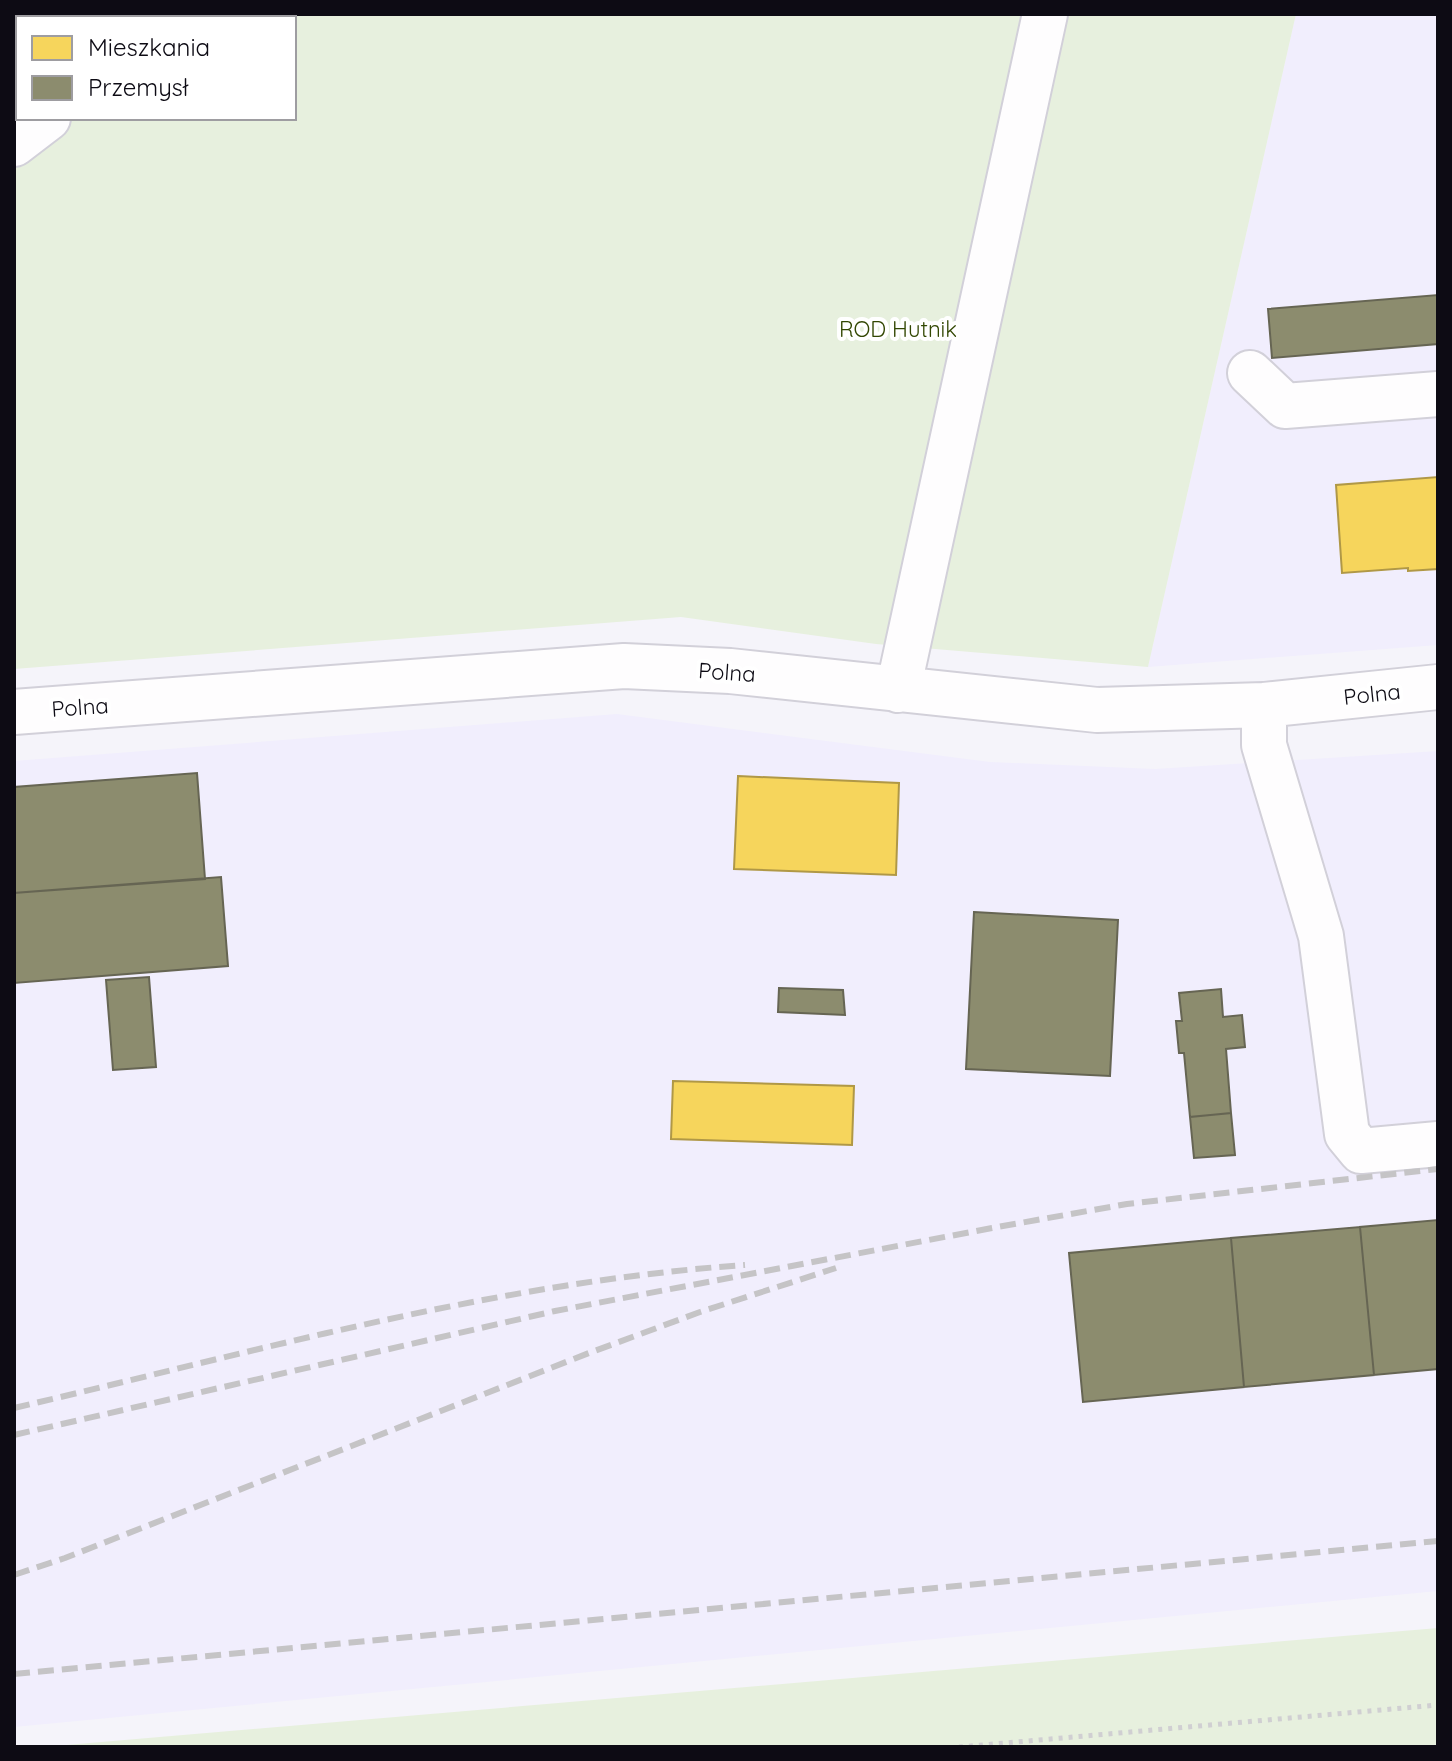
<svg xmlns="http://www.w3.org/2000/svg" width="1452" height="1761" font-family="Quicksand,sans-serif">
<rect width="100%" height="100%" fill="#f5f4fa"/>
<path fill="#f1eefd" d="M1296,14h142v631l-290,22z
M617,714l373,48 165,7 283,-18v840l-1424,136v-966z"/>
<path fill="#e7f0de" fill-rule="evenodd" d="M14,14h1282l-148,653 -272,-23 -195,-27 -667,52zM18,18h276v100h-276z
M1438,1628v119h-1395z"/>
<path fill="#f6d55c" stroke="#b09846" stroke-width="2" d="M1438,477v92l-30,2v-3l-66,5 -6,-88z
M738,776l161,7 -3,92 -162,-6z
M673,1081l181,5 -2,59 -181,-6z"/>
<path fill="#8c8c6e" stroke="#666553" stroke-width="2" d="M1438,295v49l-166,14 -4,-49z
M197,773l8,106 -191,14v-106z
M221,877l7,89 -214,17v-90z
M974,912l144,8 -8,156 -144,-7z
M149,977l7,90 -43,3 -7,-90z
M779,988l64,2 2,25 -67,-3z
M1221,989l2,28 19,-2 3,32 -19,2 5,64 -41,4 -6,-64h-5l-3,-32h6l-3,-28z
M1231,1113l4,42 -41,3 -4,-41z
M1438,1220v149l-64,6 -14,-148z
M1360,1227l14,148 -130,12 -13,-149z
M1231,1238l13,149 -161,15 -14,-149z"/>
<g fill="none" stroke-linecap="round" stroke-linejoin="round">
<defs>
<path id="minor" d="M183,18l6,-4
M14,144l34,-26
M1250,373l35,33 153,-12
M898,690l147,-676
M1264,705v40l57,191 26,198 14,17 77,-7
M14,712l610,-46 106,5 367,39 167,-5 174,-18"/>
</defs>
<use href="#minor" stroke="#d2d0d9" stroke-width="48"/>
<path stroke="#d0cfd2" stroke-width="5" stroke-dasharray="4 6" stroke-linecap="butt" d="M959,1747l479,-42"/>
<use href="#minor" stroke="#fefdfe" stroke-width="44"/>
<path stroke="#c5c4c6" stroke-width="6" stroke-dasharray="16 8" stroke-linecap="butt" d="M14,1408c241,-56 482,-126 731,-143
M14,1435l541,-124 437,-83 135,-24 311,-35
M14,1575l51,-17 524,-205 111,-41 136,-44
M14,1674l1424,-133"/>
</g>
<g text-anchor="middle" stroke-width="8" stroke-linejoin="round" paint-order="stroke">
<g font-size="22" fill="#324702" stroke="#fff">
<text x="898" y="337">ROD Hutnik</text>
</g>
<g font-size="22" fill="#0d0b14" stroke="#fff">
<text transform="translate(727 672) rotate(4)" y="8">Polna</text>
<text transform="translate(1372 694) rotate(-6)" y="8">Polna</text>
<text transform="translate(80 707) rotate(-4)" y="8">Polna</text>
</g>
</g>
<rect width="1452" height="1761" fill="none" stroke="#0d0b14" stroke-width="32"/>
<rect x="16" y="16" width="280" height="104" fill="#ffffff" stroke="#9e9da1" stroke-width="2"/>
<rect x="32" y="36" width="40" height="24" fill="#f6d55c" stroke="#9e9da1" stroke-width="2"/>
<text x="88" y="56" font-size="24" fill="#0d0b14">Mieszkania</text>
<rect x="32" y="76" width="40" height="24" fill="#8c8c6e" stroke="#9e9da1" stroke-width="2"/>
<text x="88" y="96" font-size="24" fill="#0d0b14">Przemysł</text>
</svg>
